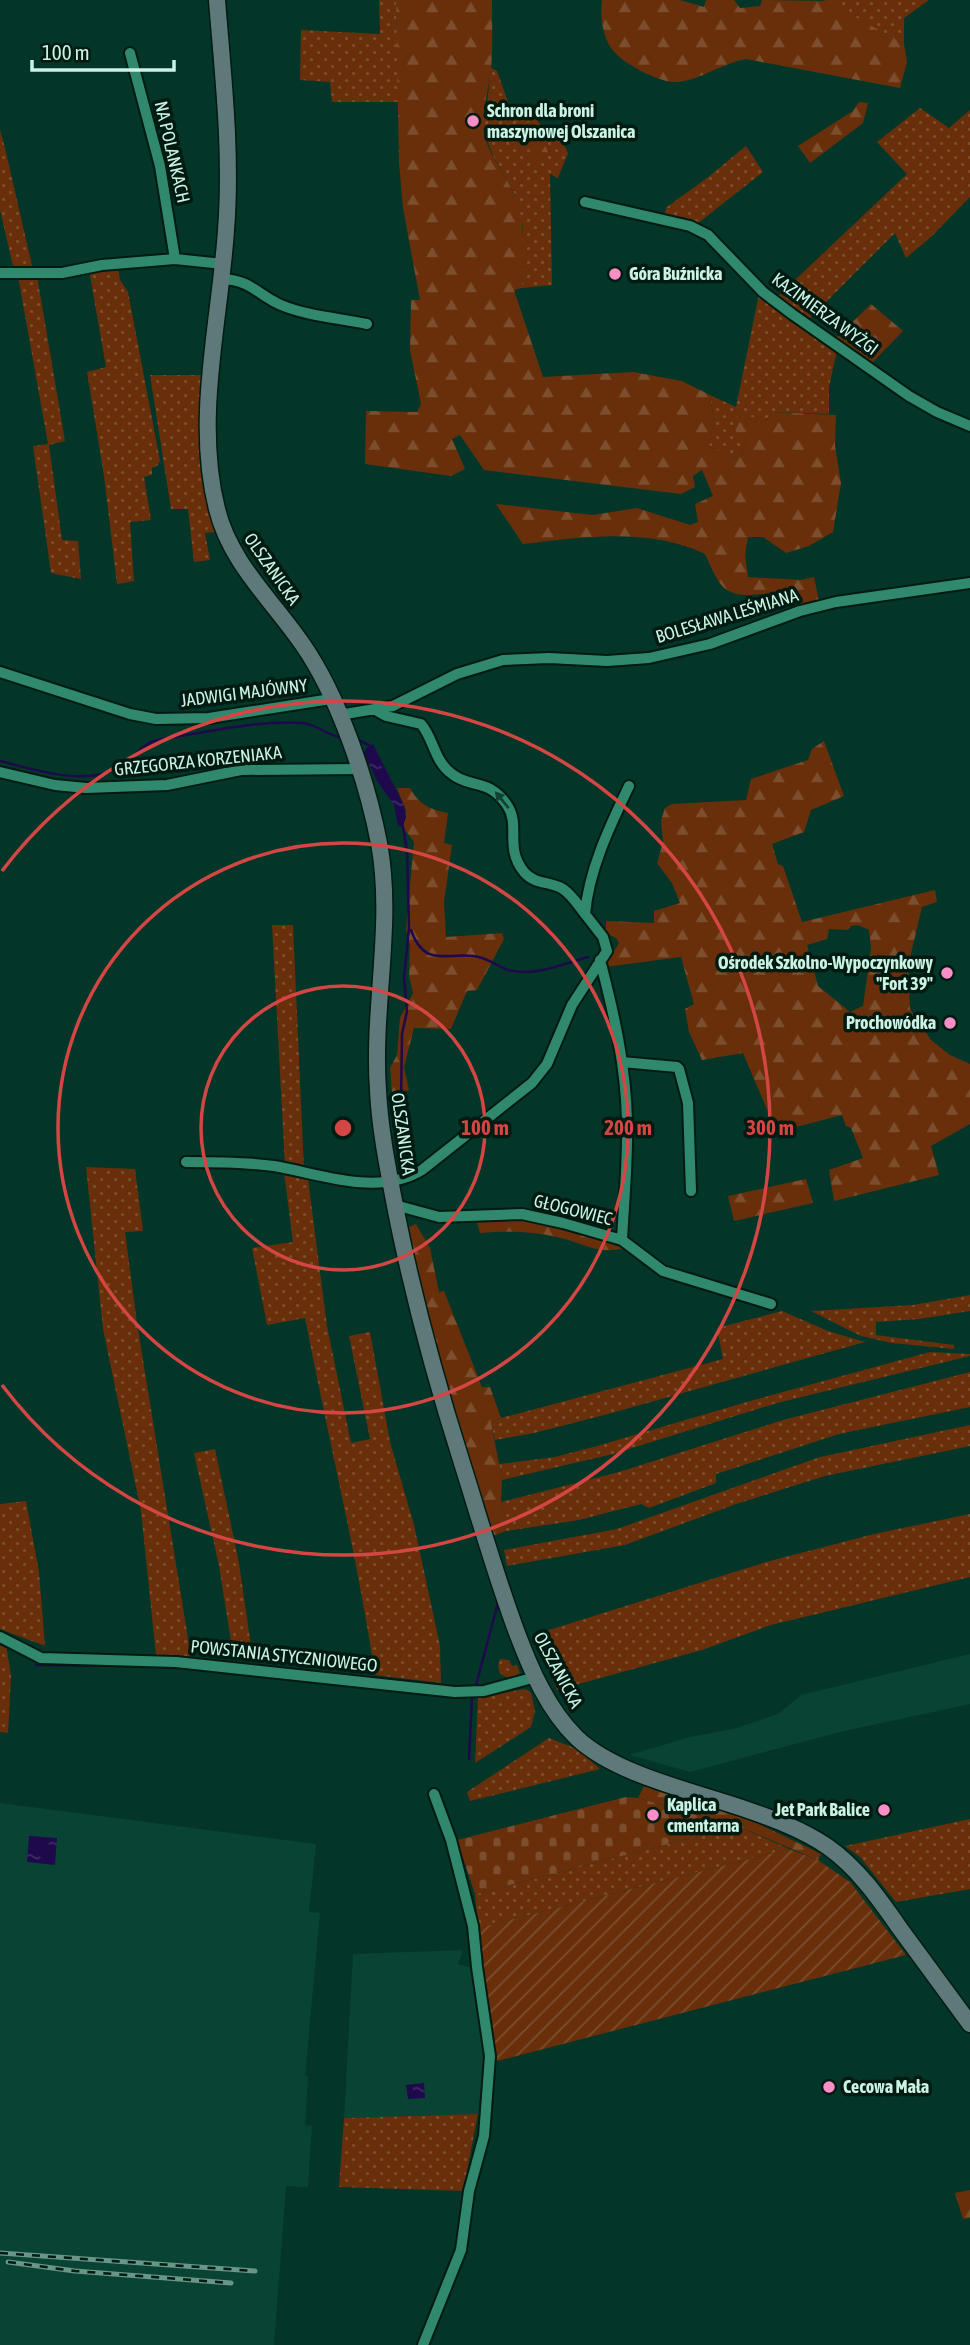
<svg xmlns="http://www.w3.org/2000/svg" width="970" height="2345" font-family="'Asap Condensed',sans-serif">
<defs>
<pattern id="grass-dots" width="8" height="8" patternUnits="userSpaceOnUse" patternTransform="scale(1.75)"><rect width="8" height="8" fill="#682f0a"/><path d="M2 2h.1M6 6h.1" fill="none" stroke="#7c4e2e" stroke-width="1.8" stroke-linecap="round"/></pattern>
<pattern id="forest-firs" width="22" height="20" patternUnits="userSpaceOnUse" patternTransform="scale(1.75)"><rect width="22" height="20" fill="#682f0a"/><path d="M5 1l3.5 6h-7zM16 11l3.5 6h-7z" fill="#7c4e2e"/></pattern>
<pattern id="cemetery-stones" width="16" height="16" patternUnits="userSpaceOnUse" patternTransform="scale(1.75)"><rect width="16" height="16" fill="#682f0a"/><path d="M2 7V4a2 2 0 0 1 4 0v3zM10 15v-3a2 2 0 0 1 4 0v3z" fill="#7c4e2e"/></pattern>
<pattern id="garden-furrows" width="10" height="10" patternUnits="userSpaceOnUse" patternTransform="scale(1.75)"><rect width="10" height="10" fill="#682f0a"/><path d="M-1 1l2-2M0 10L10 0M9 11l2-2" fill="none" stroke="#7c4e2e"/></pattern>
<pattern id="water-ripples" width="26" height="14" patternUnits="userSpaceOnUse" patternTransform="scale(1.75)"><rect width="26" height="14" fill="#1e094c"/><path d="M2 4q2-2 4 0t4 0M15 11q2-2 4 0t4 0" fill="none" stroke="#3d2d66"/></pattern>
</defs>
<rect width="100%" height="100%" fill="#033628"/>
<path fill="#094333" d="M970,1654v50l-130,28 -150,40 -60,-17 60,-18 47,-9 41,-14 23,-19z
M0,1803l316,41 -7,68 11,1 -15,163 3,1 -3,48 7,1 -4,61 -22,-1 -12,159h-274z
M463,1950l-5,14 14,4 13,92 -7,54 -134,4 9,-164z"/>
<path fill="url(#grass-dots)" d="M379,0h17l3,102h-67l-2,-20 -30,-2 1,-50 79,4z
M823,0h106l-25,18v26z
M491,68l6,3 16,45 23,2 -20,13 29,14 9,-20 14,28 -10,25 -8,-4 2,111 -30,3 1,-61 -9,-34 -20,-35 -9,-22 -3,-15 5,-17z
M920,108l29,20 21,-18v87l-38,39 -26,22 -11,-25 -85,85 -34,-20 131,-124 -30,-32z
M0,130l5,18 28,122h-19l-14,-60z
M746,146l17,26 -66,52c-9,-9 -19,-6 -30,-7l-3,-3 3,-7 40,-29z
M118,267l2,13 8,12 32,169 -3,5 -5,2v7l-8,2 7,43 -21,2 4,59 -17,3 -13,-108 -17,-104 19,-5 -17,-97z
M18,276h19l28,165 -16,4 13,95 16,1 3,38 -30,-6 -18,-127 15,-2z
M759,294l78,56 -8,37v27l-56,-2 -27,31 -5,14 -11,1 -21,-12 5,-24 -4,-27 26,12z
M150,375h54c-2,48 -9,112 12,157l-11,1 5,27 -16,2 -6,-53h-17z
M272,925h21l11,245 -19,-5z
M86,1167l49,2 8,62 -18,1 12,91 54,334 -35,-2 -15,-144 -38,-182z
M284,1172l24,7 19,147 24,117 19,-4 -21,-103 21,-4 20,110 24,83 26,121 1,37 -66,-8c-18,-120 -47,-238 -70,-357l-38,7 -15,-77 41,-6z
M970,1295v16l-51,8 -43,3v13l78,10v4l-62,-6 -31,-7 -50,-25 102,-6z
M782,1311l46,20 37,11 -257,72 -74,19 -39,7 -4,-18 10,-4 222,-59 -6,-31z
M930,1352l40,2v2l-193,47 -164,51 -111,26 -3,-16 56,-7 42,-11 153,-45z
M970,1372v35l-131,27 -123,40v9l-67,25 -8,-4 -62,16 -73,11 -5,-29 118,-30 164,-52z
M970,1425v21l-145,30 -89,28 -111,41 -118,21 -3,-16 113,-21 203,-72z
M215,1449l24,114 14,97h-19l-15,-94 -25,-113z
M26,1501l13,71 6,74 -45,-17v-125z
M970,1514v63l-199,48 -69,25 -145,40 -24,-55 233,-73 108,-28z
M0,1642l6,2 5,32 -3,57 -8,-1z
M500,1659l9,1 3,6 5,-1 3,8 -10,6 -10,-5 -2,-8z
M525,1689l6,4 4,18 -4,16 -56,36 3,-66z
M549,1738l28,11 23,20 -130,32 -3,-9z
M970,1819v70l-74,13 -36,-45 -15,-11z
M738,1826l51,23 -311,79 -3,-34z
M478,2114l-15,77 -124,-4 5,-69z"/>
<path fill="url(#forest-firs)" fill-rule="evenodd" d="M396,0h96c0,23 1,47 -1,70 -2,20 -11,46 -7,64 5,21 20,39 29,58 15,29 9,65 9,96l-8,2 29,87 90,-5 49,9 28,14 4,27 -5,24 22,12 10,-1 5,-14 -11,-13 3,-17 28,8 6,-9 64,3 -1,31 6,37 -8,49 -24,14 -23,7 -23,-16h-15l-3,18 3,22 53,3 13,-3 5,24 -17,4c-4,-3 -9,-8 -14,-9 -18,-8 -42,5 -59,-5 -12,-6 -18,-25 -24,-37 -57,-27 -121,-17 -182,-10l-27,-40 97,11 44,-7 53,17 8,-3 -3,-18 18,-8 -11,-26 -9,6 2,11 -14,7 -197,-24 -24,-35 -8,4 13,30 -14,7 -86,-12 1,-53 51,1 4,-8 -11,-54 1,-50h9l-17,-92 -4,-45z
M602,0h78l24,7 2,-7h28l6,8 20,-2 2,-6 65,1 77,43 3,18 -7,26 -154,-29c-23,4 -46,21 -68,23 -17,2 -57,-19 -67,-34 -9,-13 -11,-34 -9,-48z
M859,102l9,1 -5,20 -53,40 -12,-17 55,-35z
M536,118l13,19 -4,8 4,10 -4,4h-10l-19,-29z
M871,304l32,27 -31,32 -36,-25z
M824,741l20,55 -33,14 -7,22 -32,12 6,20 5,2 19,56 133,-32 2,12 -15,5 -14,59 2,43 21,31 19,15 20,9v60l-39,22 8,29 -105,26 -5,-31 34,-12 -12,-30 -5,-2 -4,-11 -77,20 -3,-11 9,-5 -28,-66 -41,7 -13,-28 -4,-23 9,-5 -13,-47 -76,10 14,-24 -3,-5 -10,-5v-12l48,2v-12l26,-8 -8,-20 -15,-20 6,-21 -2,-22 4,-12 7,-4 74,-4 5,-21 57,-19 4,-11zM858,925l11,5 2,19 -8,57 -13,6 -32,-26 -11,-41 20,-6 2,-10 19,1 3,-4z
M397,788h13c8,16 21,22 38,25l-4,30 8,2 -8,57 2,35 56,-4 2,6 -27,51 -10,1 -16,38 -37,-1 -10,39 5,23 -17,3 -2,-25 7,-13 3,-37 13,-25 -4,-17 1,-31 -4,-15 8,-88 -11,-15 3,-16z
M806,1179l7,24 -79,18 -6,-25z
M517,1210l103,25 5,13c-29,7 -41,-5 -68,-11 -27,-6 -50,-6 -77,-4l-4,-14z
M416,1224l14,24 9,44 5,-1 38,96h8l11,31 -10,4 11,58 -1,22 5,29 -16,6 -53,-171 -31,-138z
M646,1782l86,29 89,43 -3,6 -80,-34 -100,-28z
M970,2190v28l-7,1 -8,-26z"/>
<path fill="url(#cemetery-stones)" d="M626,1797l12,1 100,28 -263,68 -18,-54z"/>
<path fill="url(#garden-furrows)" d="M789,1849l29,11 32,22 56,73 -409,106c-13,-42 -18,-89 -19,-133z"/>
<path fill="url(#water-ripples)" d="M373,744l31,61 2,12 -3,10 -5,-1 -4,-21 -17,-24 -13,-28 3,-6z
M29,1836l28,2 -2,27 -28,-3z
M424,2083l1,15 -17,1 -2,-14z"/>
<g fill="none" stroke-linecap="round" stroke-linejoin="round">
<path stroke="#1e094c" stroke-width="2.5" d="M356,739l13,6
M0,761c36,9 86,26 120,6 13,-8 21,-22 34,-26 10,-3 22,-4 32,-6 37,-6 79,-15 117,-12 15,2 25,13 40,15
M411,930c13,37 33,23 62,26 14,1 23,10 35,14 27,7 55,-6 80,-13
M401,1105l1,-71 5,-23 -3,-33 5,-51 -2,-76 -4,-24
M0,1644l7,3
M36,1665l94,1
M476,1685l22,-82
M467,1696l5,1 -3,62"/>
<defs>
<path id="street" d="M130,53l30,113 15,93
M585,202l105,24 18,9 55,57 29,22 117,82 28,16 33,14
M0,273h62l40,-8 73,-6 48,5
M222,279c29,1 36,16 59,26 26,11 58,13 86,19
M0,672l130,42 26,5 53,-1 122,-19
M377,711l9,5 35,8c13,15 13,37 31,50 19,15 37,4 55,31 14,21 -3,42 17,67 11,13 26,9 39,17 9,6 15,16 22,25
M339,715l54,-9 64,-32 46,-14 46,-2 58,3 42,-3 61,-14 90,-33 36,-9 134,-19
M0,772l55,13 31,3 81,-3 74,-15 118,-1
M600,960c14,53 26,107 27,161 1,39 -3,80 -5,119
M622,1062l55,5 2,2 9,34 3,88
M186,1162c29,0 59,0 88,4 47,8 104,31 148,4l110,-87 15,-19 25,-59 35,-54 -4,-14 -18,-23c4,-45 25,-88 44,-128
M395,1205l44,12 83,-3 41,9 59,17 41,31 108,33
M0,1637l41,21 135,4 279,30 29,-1 52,-14
M423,2345l38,-95 8,-59 15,-55 6,-80 -13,-89 -4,-41 -22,-86 -17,-46"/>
<path id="secondary" d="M217,0c6,76 15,153 9,230 -6,91 -32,189 -9,279 13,54 56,92 86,136 36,52 64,136 76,198 15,81 -7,165 -1,247 2,42 11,84 19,126 17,84 39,165 65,247 18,57 34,114 55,170 14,37 31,77 60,105 38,36 115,53 165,70 29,10 60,21 86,39 31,22 52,53 73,83 23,31 46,63 69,94"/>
</defs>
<use href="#street" stroke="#011b12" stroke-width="14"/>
<use href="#secondary" stroke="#011b12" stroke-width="19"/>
<use href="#street" stroke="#30896d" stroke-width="10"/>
<use href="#secondary" stroke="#5e7979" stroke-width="16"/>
<defs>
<path id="rail" d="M0,2253l255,18
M8,2262l67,9 156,12"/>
</defs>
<use href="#rail" stroke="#699687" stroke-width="5"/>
<use href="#rail" stroke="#011b12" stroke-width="2.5" stroke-dasharray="8" stroke-linecap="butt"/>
</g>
<defs><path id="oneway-solid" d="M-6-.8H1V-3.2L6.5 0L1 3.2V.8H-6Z" transform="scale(1.75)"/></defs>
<use fill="#114232" href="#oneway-solid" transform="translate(502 800) rotate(-129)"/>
<g fill="none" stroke="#d44644" stroke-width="3.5">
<circle cx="343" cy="1128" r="142"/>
<circle cx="343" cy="1128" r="285"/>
<path d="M2 871A427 427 0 1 1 2 1385"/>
</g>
<g fill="#fa8fc7" stroke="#011b12" stroke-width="2.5">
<circle cx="473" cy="121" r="7"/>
<circle cx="615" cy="274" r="7"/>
<circle cx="947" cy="973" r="7"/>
<circle cx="950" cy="1023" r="7"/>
<circle cx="884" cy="1810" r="7"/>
<circle cx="653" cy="1815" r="7"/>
<circle cx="829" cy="2087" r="7"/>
</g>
<g text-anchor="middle" stroke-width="7" stroke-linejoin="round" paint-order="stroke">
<g font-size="18" font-weight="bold" fill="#cbf3e3" stroke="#011b12" text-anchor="start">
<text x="487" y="117">Schron dla broni<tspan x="487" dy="21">maszynowej Olszanica</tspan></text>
<text x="629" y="280">Góra Buźnicka</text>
<text x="933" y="969" text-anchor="end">Ośrodek Szkolno-Wypoczynkowy<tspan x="933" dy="21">"Fort 39"</tspan></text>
<text x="936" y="1029" text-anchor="end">Prochowódka</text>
<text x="667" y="1811">Kaplica<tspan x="667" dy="21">cmentarna</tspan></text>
<text x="870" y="1816" text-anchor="end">Jet Park Balice</text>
<text x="843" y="2093">Cecowa Mała</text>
</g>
<g font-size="18" fill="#cbf3e3" stroke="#011b12">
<text transform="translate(172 152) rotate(77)" y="6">NA POLANKACH</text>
<text transform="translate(825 314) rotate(36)" y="6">KAZIMIERZA WYŻGI</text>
<text transform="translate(272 569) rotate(55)" y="6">OLSZANICKA</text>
<text transform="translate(727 616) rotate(-17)" y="6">BOLESŁAWA LEŚMIANA</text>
<text transform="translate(244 693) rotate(-7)" y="6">JADWIGI MAJÓWNY</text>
<text transform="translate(198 761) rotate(-6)" y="6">GRZEGORZA KORZENIAKA</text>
<text transform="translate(403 1134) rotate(82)" y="6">OLSZANICKA</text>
<text transform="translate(573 1210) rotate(14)" y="6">GŁOGOWIEC</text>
<text transform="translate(284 1656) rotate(6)" y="6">POWSTANIA STYCZNIOWEGO</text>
<text transform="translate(558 1670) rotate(62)" y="6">OLSZANICKA</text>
</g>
</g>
<circle cx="343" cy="1128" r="10" fill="#d44644" stroke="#011b12" stroke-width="3.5"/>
<g font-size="21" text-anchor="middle" font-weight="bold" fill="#d44644" stroke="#011b12" stroke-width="7" stroke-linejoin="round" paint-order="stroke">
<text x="485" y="1135">100 m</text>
<text x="628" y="1135">200 m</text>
<text x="770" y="1135">300 m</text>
</g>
<path d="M32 60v10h142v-10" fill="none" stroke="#cbf3e3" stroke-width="3.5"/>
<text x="42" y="60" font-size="21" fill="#cbf3e3" stroke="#011b12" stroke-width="5" paint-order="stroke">100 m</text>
</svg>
